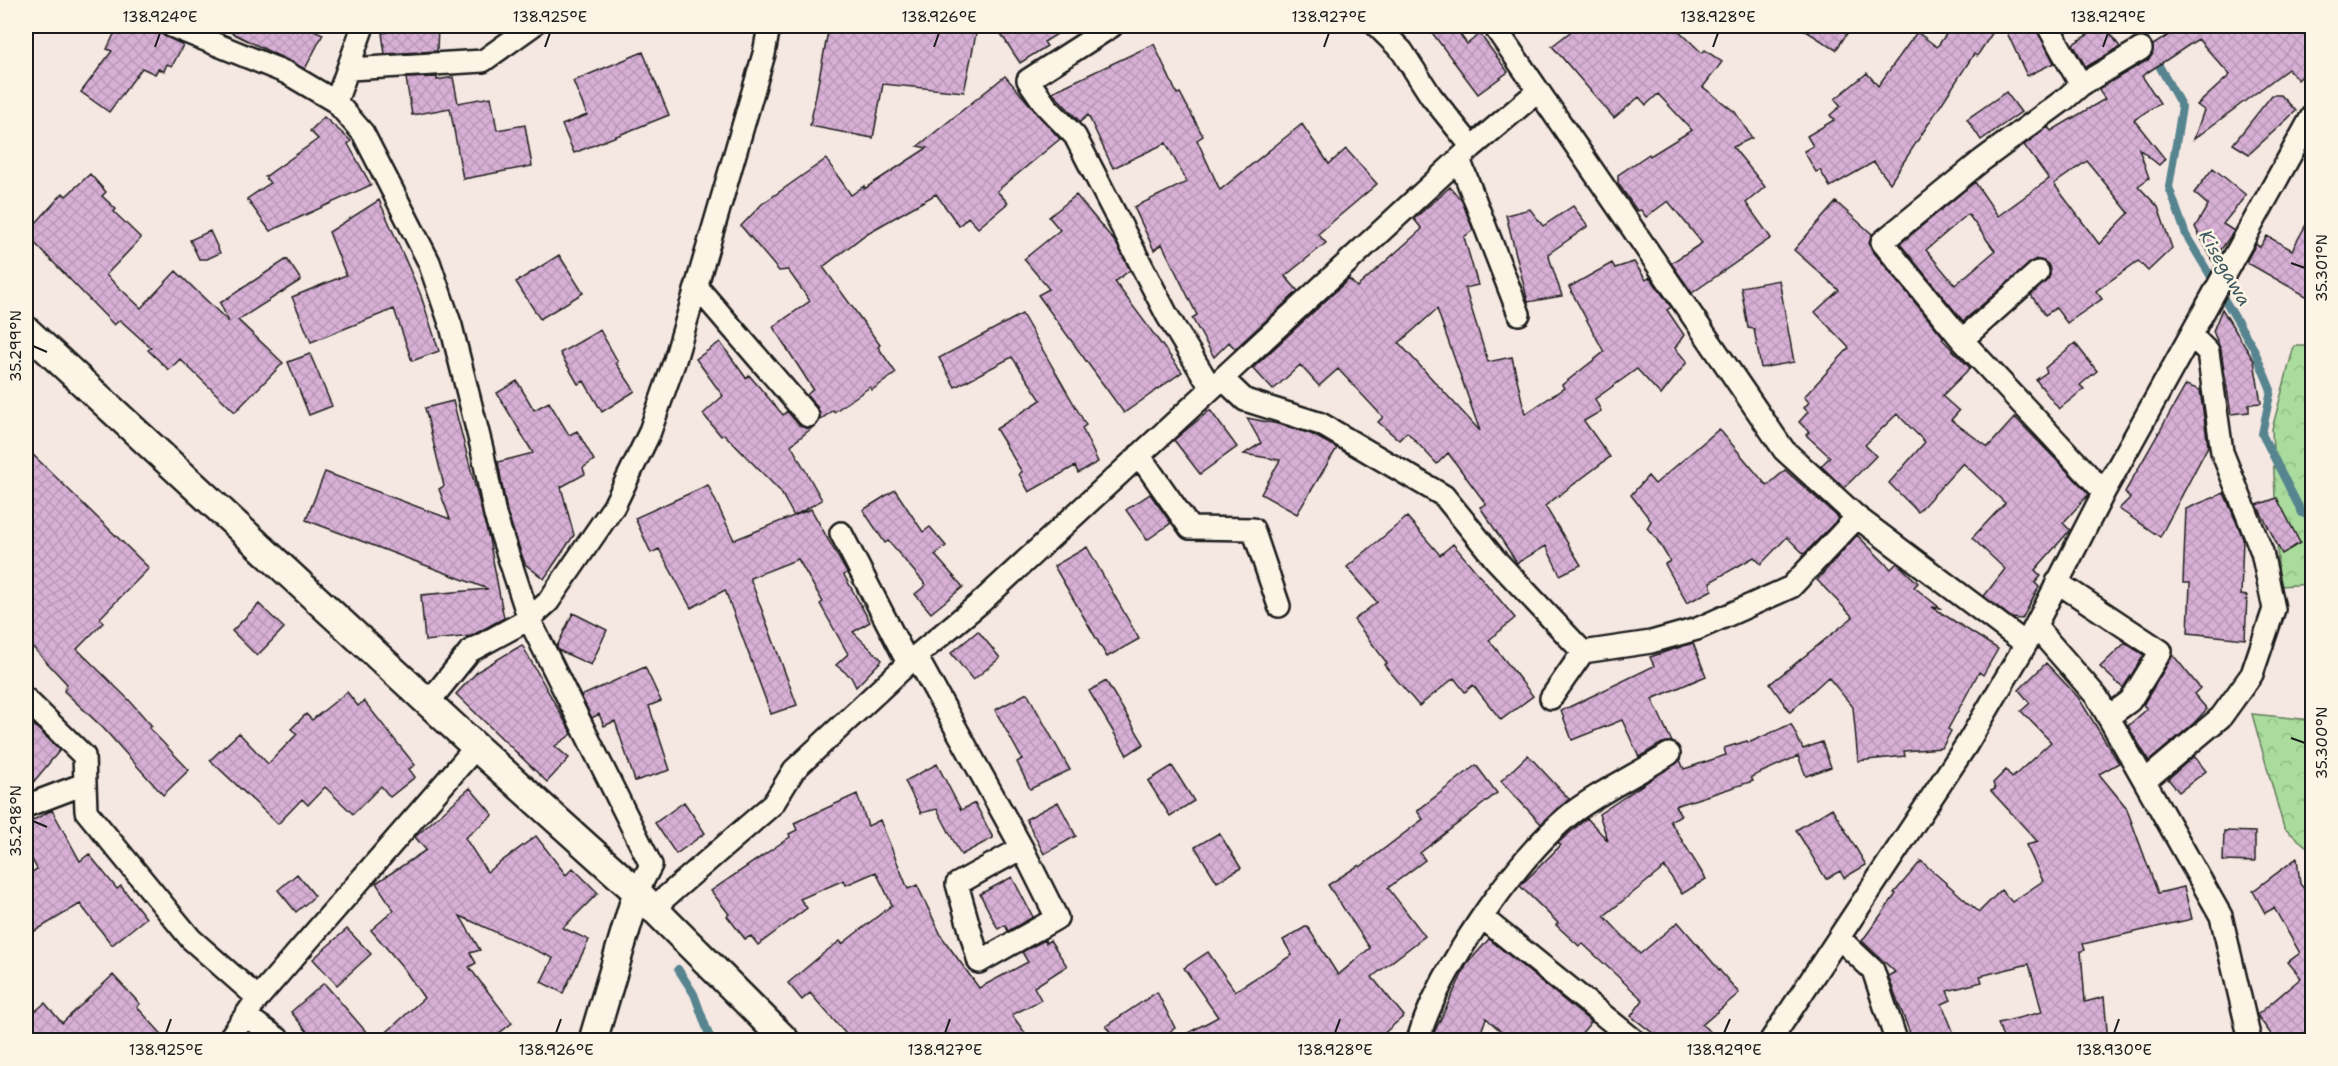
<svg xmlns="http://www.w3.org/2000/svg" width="2338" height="1066" font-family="'Shantell Sans',sans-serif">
<defs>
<pattern id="forest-crowns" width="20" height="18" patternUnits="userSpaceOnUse" patternTransform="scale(1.5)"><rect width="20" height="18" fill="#aadc9d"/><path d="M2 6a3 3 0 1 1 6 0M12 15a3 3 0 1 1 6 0" fill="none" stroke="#92bc87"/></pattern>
<pattern id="building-cross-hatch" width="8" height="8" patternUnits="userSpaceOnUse" patternTransform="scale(1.5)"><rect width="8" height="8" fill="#d8b0d6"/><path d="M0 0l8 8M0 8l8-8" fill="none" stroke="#b997b7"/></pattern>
</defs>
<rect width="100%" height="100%" fill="#f5e7e2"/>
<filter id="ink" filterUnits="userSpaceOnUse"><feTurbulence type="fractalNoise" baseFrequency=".0167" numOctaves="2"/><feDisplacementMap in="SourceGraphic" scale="12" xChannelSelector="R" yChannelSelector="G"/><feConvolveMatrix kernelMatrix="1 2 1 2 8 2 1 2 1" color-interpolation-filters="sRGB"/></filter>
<g filter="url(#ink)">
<path fill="url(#forest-crowns)" stroke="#637c5c" stroke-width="1.5" d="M2294,346h18v238l-33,2 -7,-157z
M2252,714l60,6v131l-28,-23z"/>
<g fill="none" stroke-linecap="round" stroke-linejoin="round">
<path stroke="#56848f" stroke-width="8" d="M2137,26l45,81 -13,80 17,48 68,114 17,41 -9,44 40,79 10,4
M678,969l16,25 15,41 5,5"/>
</g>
<path fill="url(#building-cross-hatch)" stroke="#1c1c1c" stroke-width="1.5" fill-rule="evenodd" d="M118,26h41l2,8 22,11 -11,21 -5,-2 -3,7 -6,-2 -3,5 -13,-6 -33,44 -28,-20 31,-41 -5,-2z
M218,26h87l18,8 -18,35z
M424,26h14l-1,25 -52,3 -3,-21z
M829,26h125l23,3 -13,63 -81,-8 -10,54 -63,-12z
M1013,26h57l-26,16 3,4 -27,17 -19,-29z
M1427,26h27l13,18 13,-10 28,38 -30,22z
M1578,26h96l28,27 3,-3 17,12 -19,25 32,25 17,26 -19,9 32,40 -19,16 25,35 -79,55 -21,-30 31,-20 -34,-42 -22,16 -5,-7 -4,1 -19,-28v-8l31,-21 1,2 42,-26 -34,-36 -12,11 -7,-8 -25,21 -62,-72z
M1798,26h54l-16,24z
M1952,26h45l-20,30 -3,-2 -84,129 -16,-21 -44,25 -10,-17 -4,2 -12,-21 9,-5 -6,-10 27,-16 -4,-5 11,-9 -6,-7 32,-26 11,13 39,-54 20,15z
M2004,26h31l19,37 -27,13z
M2101,26h4l15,21 -34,20 -13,-23z
M2183,26h130v40l-15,14 -10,-11 -94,70 10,-29 -7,-5 33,-30 -32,-36 -56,37 18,27 -26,17 31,39 -6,6 -20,-16 10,29 -11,8 20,21 14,41 -24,23 -10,-10 -42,30 6,8 -35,24 -11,-15 -11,7 -14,-20 19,-20 -2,-11 -12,-5 -73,62 -63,-77 75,-62 23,34 51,-37 -25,-34 24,-18 3,4 54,-32 -7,-10 50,-29 4,-5 1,-10zM2087,161l42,52 -30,31 -45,-60zM1968,214l27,37 -40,34 -29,-35z
M1154,44l23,50 3,-1 23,43 -6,4 23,50 82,-66 27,40 17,-15 31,35 -59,50 8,9 -41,33 13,15 -63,58 -6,-7 -15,15 -22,-39 5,-3 -35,-71 -8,6 -20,-43 53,-25 -21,-39 -53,25 -25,-53 -8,7 -28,-30z
M643,52l26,63 -95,38 -12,-28 25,-10 -14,-34z
M1005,76l55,63 -63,52 11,12 -30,25 -10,-11 -9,9 -23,-32 -70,40 -43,33 57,78 -2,2 18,26 -24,17 -2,-3 -36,25 -1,-2 -14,11 -1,-13 -11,-13 6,-6 -40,-62 37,-26 -22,-31 -9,1 -38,-45 21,-22 64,-45 25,36 13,-9v3l63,-41 -9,-2z
M437,77v3l16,-3 5,26 33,-6 6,33 28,-5 7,41 -69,13 -13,-71 -38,7 -6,-37z
M2006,92l15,20 -40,28 -14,-21z
M2272,95h9l15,16 -47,43 -16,-10z
M324,117l27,24 -3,3 23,41 -101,46 -23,-32 23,-16 -5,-6 53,-38 -8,-8z
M2213,168l33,27 -23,29 11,7 -21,30 -18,-34 13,-22 -14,-12z
M90,174l16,18 -4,4 14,13 -2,3 27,26 -35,37 35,33 35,-37 53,51 -9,-19 67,-44 14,21 -63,40 45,43 -48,49 -55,-53 -11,11 -21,-20 3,-2 -31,-28 -6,5 -88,-91 37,-41 3,3z
M1450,187l12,14 11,29 -9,7 14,48 -13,3 23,74 24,-5 13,57 39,-26 -2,-3 42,-33 -35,-65 43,-24 3,5 19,-6 12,18 4,-3 21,30 -4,3 17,25 -9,13 12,14 -26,33 -24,-26 -42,30 6,12 -17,10 26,36 -65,49 36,59 -21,10 -14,-29 -29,17 -37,-56 6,-3 -38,-51 -11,11 -30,-32 -8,8 -21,-18 5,-5 -45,-48 -19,17 -19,-21 -27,25 -20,-22 96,-89 8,8 65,-58 -8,-10zM1437,309l43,122 -81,-88z
M1076,195l40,48 14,27 -15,12 67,90 -58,41 -86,-118 11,-6 -25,-30 36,-29 -11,-13z
M379,200l41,93 19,58 -27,10 -18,-52 -83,33 -19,-45 54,-22 -17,-43z
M1836,202l36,32 -3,9 3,7 72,88 -2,1 28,29 -28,28 17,15 -8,9 37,27 27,-30 74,77 -26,29 7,7 -35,40 6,6 -6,7 4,4 -17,32 -10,-1 -28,-22 21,-27 -33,-31 33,-35 -42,-40 -45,49 -29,-29 36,-41 -28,-28 -32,31 11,11 -32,32 -23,-22 9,-9 -24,-22 3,-3 -10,-10 9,-10 -4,-4 5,-6 -5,-5 45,-49 -34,-36 24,-22 -45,-40z
M1573,206l15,20 -40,28 14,42 -34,6 -22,-87 24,-6 13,17z
M2313,212v88l-67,-38 10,-18 4,3 7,-11 25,14z
M210,231l10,22 -13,6h-8l-9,-19z
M559,255l24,38 -43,26 -24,-37z
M1779,280l15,82 -33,6 -7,-39 -6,-1 -7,-41z
M2222,309l32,52 7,42 -12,1v8l-18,2 -10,-64 -8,-19z
M1022,314l64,111 -4,3 16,34 -20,11 -3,-7 -46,26 -10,-18 3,-2 -26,-43 45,-29 -29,-43 -57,30 -16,-29z
M600,330l18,32 -2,1 19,28 -33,21 -18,-31 -6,3 -18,-31z
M720,342l26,36 3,-3 34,40 4,-4 12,14 13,3 -21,17 31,55 -28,16 -14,-25 -56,-57 -3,2 -18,-22 20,-18 -27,-37z
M2075,343l22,28 -17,14 4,4 -25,20 -23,-29 11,-8 -2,-4z
M310,354l22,52 -23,9 -21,-53z
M517,381l17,29 15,-8 20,33 8,-4 17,29 -11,8 2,6 -24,13 13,48 -30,44 -19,-15 -18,-52 -9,-50 35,-9 -36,-60z
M2186,385l14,5 8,56 -48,91 -41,-28 11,-11 -5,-6z
M453,401l36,138 15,79 -33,18 -46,5 -4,-46 67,-6 -182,-69 19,-48 125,47 -11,-30 5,-3 -19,-78z
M1210,410l27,37 -37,27 -26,-34z
M1247,418l31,6 33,10 26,14 -40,66 -36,-20 19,-34 -36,-6 17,-11z
M1719,429l48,57 18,-16 54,48 -35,36 -17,-17 -26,27 -7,-7 -44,25 2,8 -25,13 -22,-39 5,-3 -14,-23 -9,-10 4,-7 -20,-26 17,-19 7,8z
M26,448l123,120 -49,50 3,5 -26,26 52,51 23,26 -3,2 40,42 -26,25 -59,-66 -40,-38 3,-7 -41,-44z
M708,485l26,55 77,-31 36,64 -3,2 26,47 -17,10 29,28 -26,27 -5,-10 -15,-12 12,-11 -28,-50 3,-2 -25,-43 -48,19 47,127 -26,9 -46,-124 -34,18 -32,-59 -8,4 -16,-35z
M895,490l28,42 7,-5 16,19 -11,9 28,32 -32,26 -16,-19 11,-9 -38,-44 -3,2 -22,-33z
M2224,493l19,45 -2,57 6,1 -2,43 -57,-6 2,-50h-7l3,-74z
M1150,494l21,29 -24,17 -21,-30z
M2277,498l23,45 -18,11 -25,-49z
M1407,517l33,38 13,-11 62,74 -26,22 44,56 -32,24 -28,-35 -8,7 -11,-14 -35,28 -35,-41 3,-2 -33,-43 23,-18 -30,-35z
M1857,535l34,34 6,-6 21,20 -4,4 26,21 -8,-1 66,42 -15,26 -4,-3 -31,57 3,2 -9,17 -38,3 1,5 -47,5 -5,-54 -25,-30 -38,35 -20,-28 83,-67 -36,-37z
M1087,547l52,92 -32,18 -53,-91z
M259,604l25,24 -27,28 -25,-25z
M573,613l34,17 -16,35 -33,-15 -1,-4z
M978,631l22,27 -27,22 -22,-27z
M1693,643l13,33 -54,23 20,43 -10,1 -23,14 -17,-37 -50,20 -11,-29 93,-45 -4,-9z
M2125,643l19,12 -21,33 -23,-21z
M522,645l50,89 -17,12 14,12 -22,24 -91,-88 22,-23z
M2173,655l27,33 -6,6 13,15 -13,14 -45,38 -21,-35 19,-17 -4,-4z
M2046,663l32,34 41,66 -20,11 27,33 32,86 26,-6 8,32 -109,25 2,6 -4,1 4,51 19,-5 4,44h-104l-6,-18 44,-11 -13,-48 -49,12 2,6 -35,9 4,9 -9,4 15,37h-44l-25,-65 7,-4 -33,-31 34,-47 -2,-1 27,-32 58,51 22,-22 11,12 31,-21 -17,-36 12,-3 -47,-51 4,-2 -2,-6 13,-13 6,8 39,-36 -30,-31 9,-8 -11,-13z
M645,667l16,34 -12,5 21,64 -35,11 -20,-60 -11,5 -5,-12 -7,4 -11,-22z
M1106,681l38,63 -17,11 -38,-64z
M347,692l11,14 6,-5 51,64 -6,4 6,8 -25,20 -9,-11 -28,28 -28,-27 -17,18 -6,-6 -24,25 -68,-64 29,-27 29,31 29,-30 -6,-5 15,-15 6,6z
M1027,693l43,77 -40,19 -13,-27 5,-3 -27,-49z
M26,718l34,32 -34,41z
M1791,724l12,25 19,-7 9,25 -25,9 -8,-20 -47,21 2,4 -78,25 6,9 -11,6 36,58 -24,15 -17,-27 -61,49 36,38 38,-32 61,71 -37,32 20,16h-59l-32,-25 12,-16 -61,-57 -3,3 -23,-21 2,-2 -38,-37 41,-41 -3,-2 29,-25 21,23 -9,-27 81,-54 4,9 42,-14 -2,-7 23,-7 1,2z
M1528,755l41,44 -28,25 -40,-43z
M2194,756l12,15 -27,21 -11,-13z
M937,764l24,46 14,-7 18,35 -32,17 -24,-46 -16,4 -16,-32z
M1476,765l21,28 -77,60 5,7 -37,28 37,48 -53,41 32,39 -29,25h-202l45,-24 -34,-49 24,-16 27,39 57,-36 -9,-15 24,-14 31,49 32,-27 -42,-63 31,-20 1,2 63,-48 -6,-8z
M1172,766l22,35 -24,15 -22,-35z
M470,788l23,27 -28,23 22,34 49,-36 30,39 7,-7 25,25 -35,35 26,12 -26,53 -22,-11 12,-24 -93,-42 20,34 -10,3 6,10 -7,4 43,56 -23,18h-112l47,-43 -23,-33 -30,-35 23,-20 -18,-27 50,-33 -11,-13z
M857,794l11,32 12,-6 28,69 9,-4 25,52 37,51 49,-26 -6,-10 23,-12 1,3 4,-3 17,26 -33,21 7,13 -29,15 19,26h-179l-42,-48 -8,7 -14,-17 37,-31 15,-11 2,3 50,-39 -16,-33 -30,13 -2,-5 -44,19 7,9 -49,37 -7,-9 -6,3 -18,-23 2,-2 -18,-23 79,-54 -1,-3 8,-4 -3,-7z
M684,802l21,31 -29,21 -21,-31z
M1058,802l18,34 -32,18 -18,-35z
M1832,808l34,57 -22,13 -4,-7 -14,8 -30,-49z
M52,810l28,51 9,-7 28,35 4,-3 25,32 -34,27 -32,-41 -45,27 -9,-15v-40l11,-7 -11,-21v-24z
M2224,831l31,1v30l-32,-1z
M1219,833l22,35 -24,14 -22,-35z
M2297,858l3,26 13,15v132l-12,10h-25l-19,-26 44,-37 -13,-16 12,-9 -26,-45 -9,5 -12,-22z
M297,874l18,22 -19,16 -18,-22z
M1012,877l21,40 -25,14 -3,-6 -7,4 -18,-35z
M347,929l24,25 -34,31 -24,-26z
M1489,939l102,83 -16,19h-63l-26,-23 -8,23h-26l-18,-8 33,-69z
M113,975l27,29 -3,3 31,34h-124l-18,-22 19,-16 17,20z
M324,983l50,58h-59l-24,-29z
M1157,992l18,36 -19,13h-39l-11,-15z"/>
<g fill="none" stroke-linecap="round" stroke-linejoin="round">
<defs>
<path id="minor" d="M171,26l116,47 49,29 27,31 66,129 22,64 31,123 13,66 34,104 122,246 -14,27
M1112,26l-84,54 18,26 29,30 92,179 44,73
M1377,26l25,25 29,45 41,51
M1494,26l290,424 73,67 169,127
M2048,26l33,59
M350,69l133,-8 49,-35
M336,102l27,-76
M1459,159l60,155
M2038,272l-76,68 -80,-98 99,-81 84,-62 16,-14 60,-36
M697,287l111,129
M1962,340l142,152
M1223,379l22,21 76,24 123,72 51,63 88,93 68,-10 46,-13 94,-42 66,-70
M1139,455l51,73 63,1 26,77
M841,533l67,130
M2057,582l104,69 -31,50 -22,16
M2035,626l62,71 124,219 29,124
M916,656l106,192 35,70 -78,44 -22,-78 65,-36
M1551,698l32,-46
M26,699l58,57 2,55 105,128 67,59
M428,703l42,-52 59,-32 19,-17 66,-96 35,-72 26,-74 89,-306 5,-28
M2146,780l75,-63 31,-43 22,-65 -12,-57 -40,-100 -14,-100 -17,-17
M26,806l58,-22
M652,909l121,-105 21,-34 122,-114 64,-53 492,-456 66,-56
M1483,918l151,122
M1839,938l34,32 23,70
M246,1016l34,24
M228,1040l30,-42 218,-251
M1418,1040c20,-68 95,-177 149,-223 26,-22 73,-44 102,-63
M1771,1040l196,-296 59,-100 78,-152 208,-376"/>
<path id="tertiary" d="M26,330l450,417 161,145 148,148
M593,1040l44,-148"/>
</defs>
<use href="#minor" stroke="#1c1c1c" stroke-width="26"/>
<use href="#tertiary" stroke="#1c1c1c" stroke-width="32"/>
<use href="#minor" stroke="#fcf5e5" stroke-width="21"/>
<use href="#tertiary" stroke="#fcf5e5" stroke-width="27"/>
</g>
</g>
<path fill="none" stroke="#1c1c1c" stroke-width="2" d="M155,47l5,-14M545,47l5,-14M934,47l5,-14M1324,47l5,-14M1713,47l5,-14M2103,47l5,-14M2291,263l14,5M33,346l14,6M2291,738l14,5M33,821l14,6M166,1033l5,-14M556,1033l5,-14M945,1033l5,-14M1335,1033l5,-14M1724,1033l6,-14M2114,1033l5,-14"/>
<g text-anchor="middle" stroke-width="5" stroke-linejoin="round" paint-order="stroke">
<g font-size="18" font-style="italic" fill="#3e595f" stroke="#fcf5e5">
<text transform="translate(2225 268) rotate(60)" y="6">Kisegawa</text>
</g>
</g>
<rect width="2338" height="1066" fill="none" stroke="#fcf5e5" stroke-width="66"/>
<rect x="33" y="33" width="2272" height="1000" fill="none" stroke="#1c1c1c" stroke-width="2"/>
<g font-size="15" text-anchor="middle" fill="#1c1c1c">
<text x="160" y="22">138.924°E</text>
<text x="550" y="22">138.925°E</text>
<text x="939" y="22">138.926°E</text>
<text x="1329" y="22">138.927°E</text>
<text x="1718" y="22">138.928°E</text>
<text x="2108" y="22">138.929°E</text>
<text transform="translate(2322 268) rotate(-90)" y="5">35.301°N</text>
<text transform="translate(16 346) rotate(-90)" y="5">35.299°N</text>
<text transform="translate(2322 743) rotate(-90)" y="5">35.300°N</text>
<text transform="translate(16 821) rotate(-90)" y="5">35.298°N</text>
<text x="166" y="1055">138.925°E</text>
<text x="556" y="1055">138.926°E</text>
<text x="945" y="1055">138.927°E</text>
<text x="1335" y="1055">138.928°E</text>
<text x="1724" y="1055">138.929°E</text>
<text x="2114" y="1055">138.930°E</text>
</g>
</svg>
